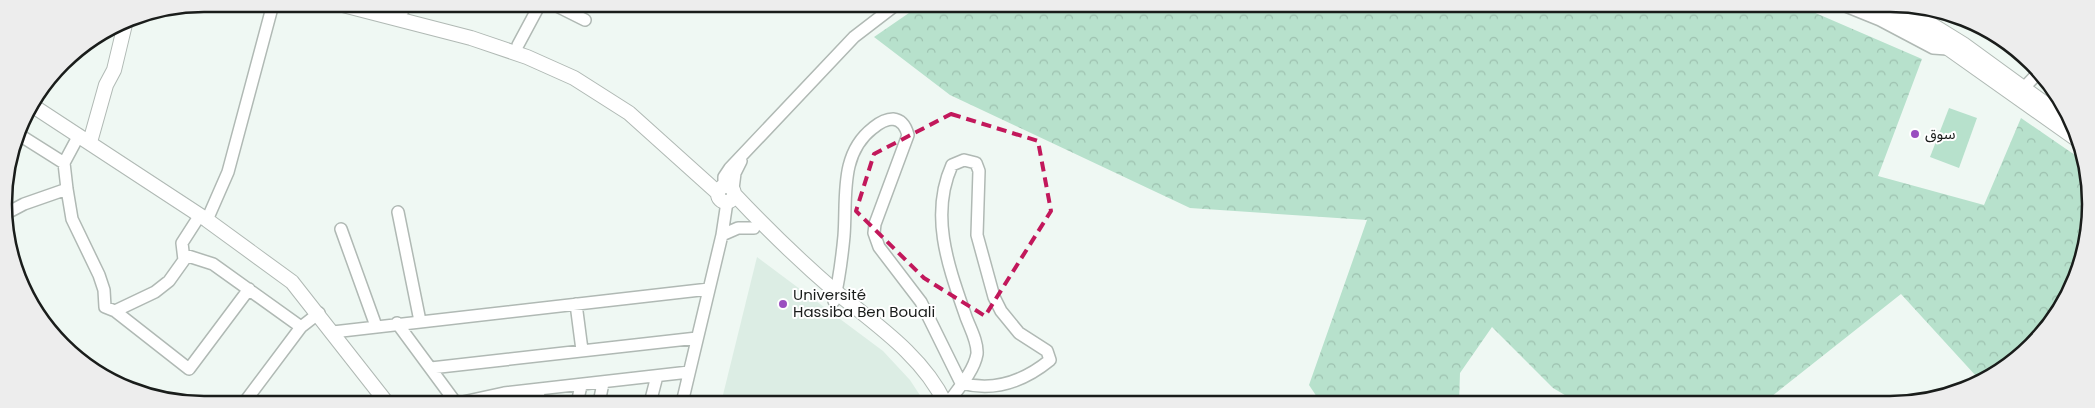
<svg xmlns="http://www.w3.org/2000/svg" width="2095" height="408" font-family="Poppins,'Noto Sans Arabic',sans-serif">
<defs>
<pattern id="forest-crowns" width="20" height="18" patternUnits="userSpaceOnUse" patternTransform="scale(1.25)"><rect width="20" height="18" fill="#b7e1cc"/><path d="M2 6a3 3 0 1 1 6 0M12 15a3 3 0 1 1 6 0" fill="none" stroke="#9dc1af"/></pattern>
</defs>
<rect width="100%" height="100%" fill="#eff8f3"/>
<path fill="#dcede4" d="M757,257l126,94 27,29 15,23h-204z"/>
<path fill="#b7e1cc" d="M1949,108l28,10 -18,50 -29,-11z"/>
<path fill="url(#forest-crowns)" d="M922,4l875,1 125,54 -44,117 106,29 37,-87 64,44 5,68 -20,63 -38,53 -64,43 -11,2 19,-15 -75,-82 -139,110h-182l-27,-16 -61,-61 -32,46 -1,30h-138l-12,-18 58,-165 -177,-12 -240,-113 -76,-58z"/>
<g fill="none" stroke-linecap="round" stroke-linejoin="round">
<defs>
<path id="minor" d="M553,4l32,16
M1843,5l37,15 53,28 14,1 3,-3
M396,19l12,-15
M518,45l22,-41
M2018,94l21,-22
M18,134l46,29
M79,135l-15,28 3,26 5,30 27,56 5,15 1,17 10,4 74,58 60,-80
M724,185v-8l6,-9 124,-131 43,-33
M733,189l2,-16 6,-12
M398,212l22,109
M7,213l17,-9 43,-15
M207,220l21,-48 45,-168
M341,229l35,97
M722,235l16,-7h16
M185,255l28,9 88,63
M834,301c5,-21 8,-44 10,-65 3,-38 -5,-82 29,-108 6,-5 12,-9 20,-9 9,1 13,8 15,16l-33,89 -1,9 5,14 42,55 40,81c33,9 62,-1 89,-23l-3,-9 -28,-18 -18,-22 -7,-14 -17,-62 2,-64 -3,-8 -12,-3 -12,5c-23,51 -3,103 14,152 4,11 12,25 11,37 -3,17 -19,35 -29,49
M576,304l6,46
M115,311l40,-19 14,-11 15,-21 -2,-17 18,-28
M397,323l59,80
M333,332l376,-43
M431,368l266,-30
M244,403l57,-76 18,-14
M458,403l46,-10 185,-21
M536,403l4,-14
M577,403l4,-17
M599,403l4,-20
M650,403l7,-27
M682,403l40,-168 5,-33"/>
<path id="major" d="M339,4l132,34 56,19 47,21 55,35 89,80
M1874,5l61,34 144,102
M1900,5l63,39 106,77
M33,106l174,114 85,62 95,121
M90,142l16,-57 8,-15 12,-50
M718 194a8 8 0 1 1 16 0a8 8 0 1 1-16 0Z
M734,194c32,34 66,67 102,98 39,32 87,64 109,111"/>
</defs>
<use href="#minor" stroke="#b0b9b4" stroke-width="14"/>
<use href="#major" stroke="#b0b9b4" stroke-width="16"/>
<use href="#minor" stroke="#fff" stroke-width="11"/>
<use href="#major" stroke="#fff" stroke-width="14"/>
</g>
<path fill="none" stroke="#c2185b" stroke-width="4" stroke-dasharray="10 6" stroke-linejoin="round" d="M951,114l87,27 13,70 -66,105 -61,-38 -68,-67 18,-57z"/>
<g fill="#9a4ec0" stroke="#fff" stroke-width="2">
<circle cx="1915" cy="134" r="5"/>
<circle cx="783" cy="304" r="5"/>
</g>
<g text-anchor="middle" stroke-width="4" stroke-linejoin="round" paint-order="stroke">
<g font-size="15" fill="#1a1d1b" stroke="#fff" text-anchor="start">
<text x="1925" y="139">سوق</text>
<text x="793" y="300">Université<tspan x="793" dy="17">Hassiba Ben Bouali</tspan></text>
</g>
</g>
<path d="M0 0H2095V408H0ZM204 12H1890A192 192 0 0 1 2082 204V204A192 192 0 0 1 1890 396H204A192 192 0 0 1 12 204V204A192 192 0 0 1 204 12Z" fill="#ededed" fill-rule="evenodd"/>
<path fill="none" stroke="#1a1d1b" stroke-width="2.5" d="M204 12H1890A192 192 0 0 1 2082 204V204A192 192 0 0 1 1890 396H204A192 192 0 0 1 12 204V204A192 192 0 0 1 204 12Z"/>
</svg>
